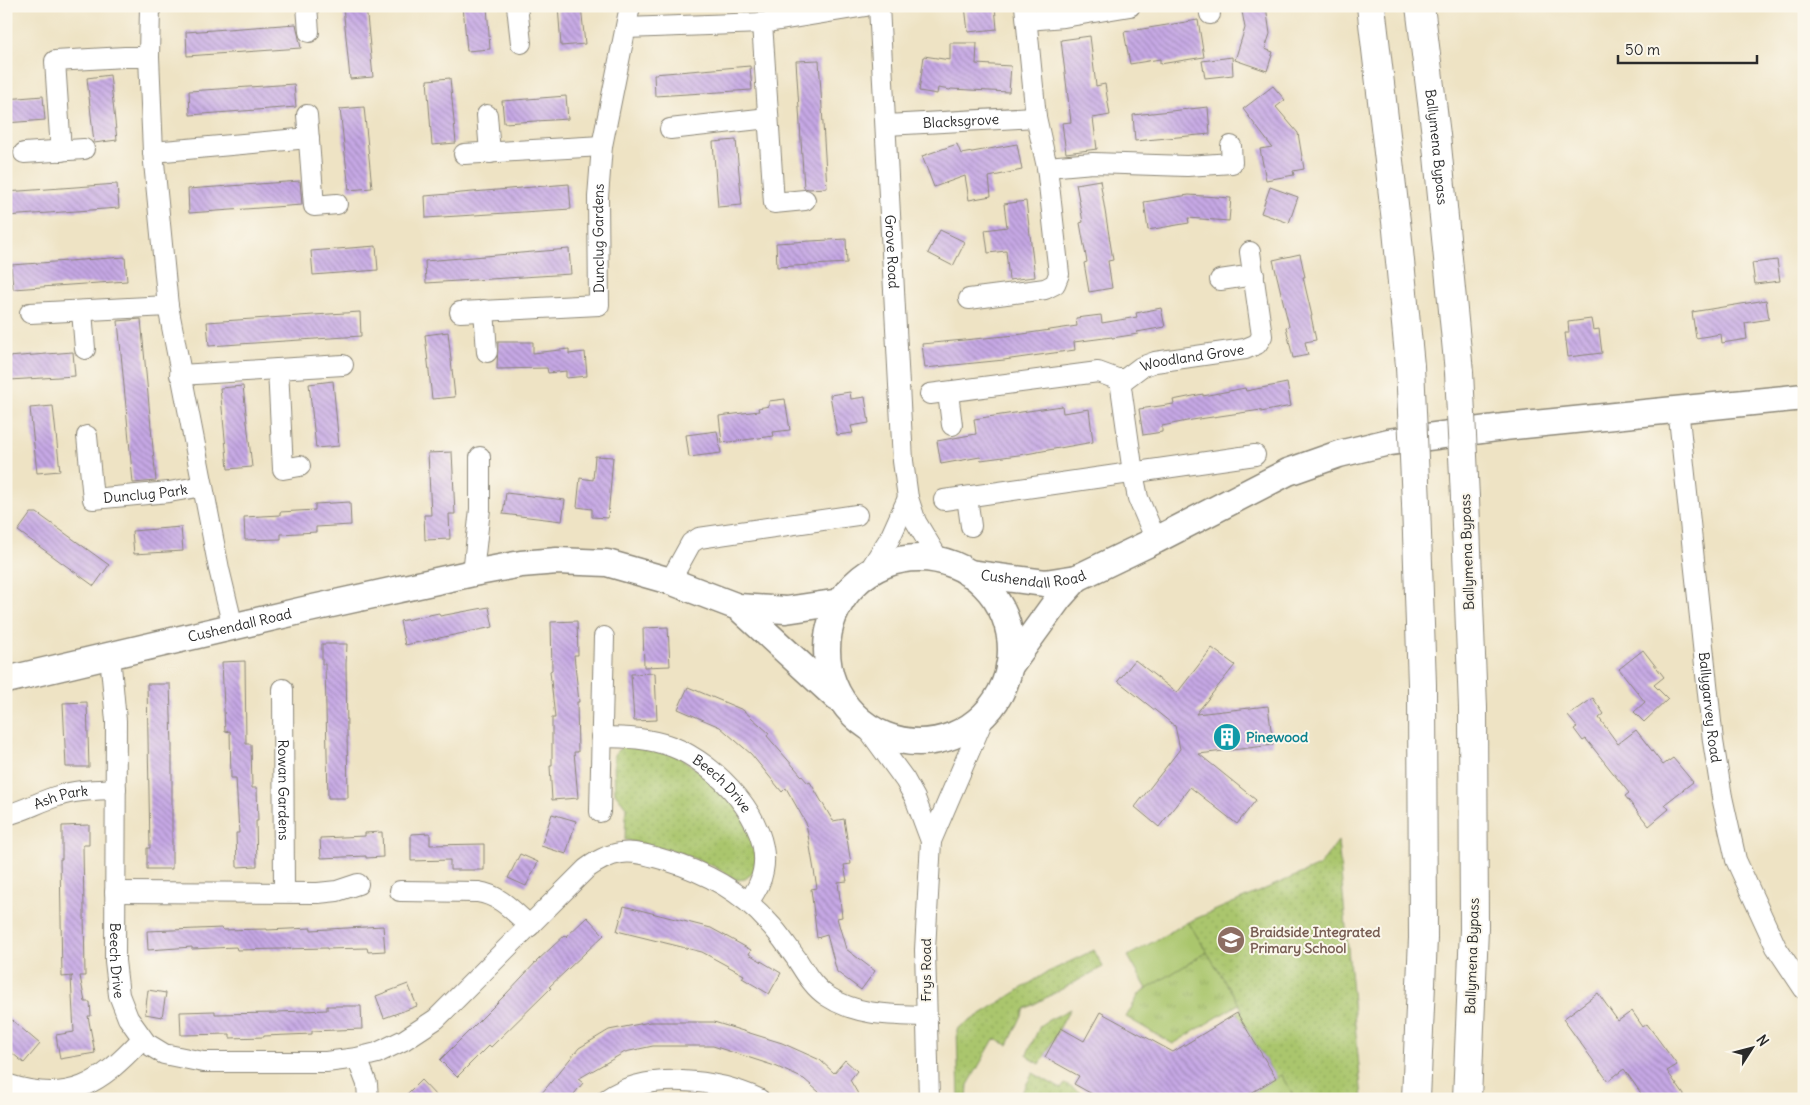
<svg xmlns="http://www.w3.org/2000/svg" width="1810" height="1105" font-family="Delius,sans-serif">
<defs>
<pattern id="grass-dots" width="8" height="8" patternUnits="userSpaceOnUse" patternTransform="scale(1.25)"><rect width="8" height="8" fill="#aac66d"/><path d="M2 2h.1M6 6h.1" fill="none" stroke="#92aa5f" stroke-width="1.8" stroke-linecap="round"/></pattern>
<pattern id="park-tufts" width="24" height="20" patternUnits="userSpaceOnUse" patternTransform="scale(1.25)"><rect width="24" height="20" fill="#aac66d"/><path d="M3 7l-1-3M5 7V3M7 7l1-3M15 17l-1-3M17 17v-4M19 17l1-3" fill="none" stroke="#92aa5f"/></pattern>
<pattern id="building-back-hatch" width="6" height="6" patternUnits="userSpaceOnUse" patternTransform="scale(1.25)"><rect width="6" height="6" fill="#c6a8e5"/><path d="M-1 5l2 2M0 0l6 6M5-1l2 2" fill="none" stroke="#a189ba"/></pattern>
</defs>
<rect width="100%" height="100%" fill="#fbf7ec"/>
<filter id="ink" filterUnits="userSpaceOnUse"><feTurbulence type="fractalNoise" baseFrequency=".02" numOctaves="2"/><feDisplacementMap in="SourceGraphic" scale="10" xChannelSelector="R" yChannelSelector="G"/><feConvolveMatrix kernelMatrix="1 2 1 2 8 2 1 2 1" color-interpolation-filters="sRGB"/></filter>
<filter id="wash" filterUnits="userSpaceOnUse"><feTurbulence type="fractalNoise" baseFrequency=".0096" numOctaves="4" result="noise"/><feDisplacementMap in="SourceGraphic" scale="20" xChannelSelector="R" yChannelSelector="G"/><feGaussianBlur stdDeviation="1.12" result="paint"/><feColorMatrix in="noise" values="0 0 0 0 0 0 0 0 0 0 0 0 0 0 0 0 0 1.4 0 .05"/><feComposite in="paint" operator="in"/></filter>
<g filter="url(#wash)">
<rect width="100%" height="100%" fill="#eee3c4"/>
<path fill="url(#grass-dots)" stroke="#6a784c" d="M624,746l48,6 57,40 29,56 -4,24 -9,7 -8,1 -24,-14 -35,-14 -53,-12 1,-33 -11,-14 -1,-36 3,-6z
M1338,841l24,258h-67l-14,-24 -5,3 -39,-65 5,-4 -54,-87 131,-56z
M1094,950l9,17 -78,42 -17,36 -14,-6 -26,46 -1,14h-8l-2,-70 89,-56z
M1070,1009l-30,55 -12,-7 -1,-3 13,-28 5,-4z
M1033,1073l28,16 4,-5 27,15h-74z"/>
<path fill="url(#park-tufts)" stroke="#6a784c" d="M1207,952l32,52 -66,40 -47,-27 14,-24z
M1281,1075l14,24h-54z"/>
<path fill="#aac66d" stroke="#6a784c" d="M1188,922l19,30 -60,37 -19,-33z"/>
<g id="blocks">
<path fill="url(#building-back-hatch)" d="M343,6h23l7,71 -23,2z
M463,6h24l3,43 -23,2z
M558,6h23l4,38 -24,2z
M965,6h30l2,23 -29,3z
M1241,6h25l4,28 -5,15 8,3 -6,19 -32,-11 10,-32z
M1198,20l6,37 -44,7v-5l-30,5 -6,-32z
M296,24l5,24 -114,8 -1,-24z
M1090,36l6,50 9,-2 5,31 -17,3 4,31 -31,4 -4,-30 9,-1 -10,-82z
M950,43h27l-1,21 35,2 -2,26 -58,-3 -1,1 -12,-2 -1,6 -18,-3 5,-35 26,4z
M1232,57l1,18 -28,3 -3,-17z
M819,60l8,128 -18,1 -5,-1 -8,-127z
M750,66l2,24 -97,6 -1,-22z
M110,75l7,65 -23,3 -7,-65z
M450,78l6,65 -24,2 -5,-65z
M294,84l2,23 -106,8 -1,-24z
M1273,86l12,14 -9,7 22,26 6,36 -11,2 1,4 -28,5 -6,-31 12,-2 -29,-38z
M43,96l2,24 -39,3v-24z
M566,96l2,23 -64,4 -2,-22z
M364,107l8,81 -23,2 -9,-81z
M1208,107l2,27 -75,7 -2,-26z
M736,140l6,65 -24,2 -5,-65z
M957,144l4,10 56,-10 5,26 -33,7 2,19 -22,4 -4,-24 -31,11 -12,-31z
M1100,180l13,80 -5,1 4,27 -23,4 -5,-29 3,-1 -7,-39 3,-1 -7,-38z
M300,181l2,24 -113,8 -1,-24z
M117,184l2,24 -113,8v-24z
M569,184l2,25 -145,9 -1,-22z
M1270,187l28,10 -9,26 -28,-10z
M1189,195l42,3 -2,23 -41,-3 1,5 -41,7 -4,-28z
M1026,201l9,76 -26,3 -3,-29 -18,2 -3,-23 22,-3 -3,-23z
M940,230l25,12 -12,24 -25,-13z
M846,239l1,24 -70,4 -1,-24z
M376,246l2,24 -65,5 -2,-24z
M569,249l2,25 -145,9 -1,-22z
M1300,254l5,23h-2l9,39h-1l5,24 -11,2 3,13 -15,3 -7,-31 3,-1 -16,-66z
M125,257l2,24 -114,8 -2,-24z
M1777,260l3,21 -25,3 -3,-21z
M1766,300l3,19 -24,4 2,16 -25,4 -1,-9 -25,4 -4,-26z
M1161,308l4,19 -28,5 1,2 -26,4v-1l-38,5 1,8 -71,10 -79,8 -3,-24 94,-9 61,-9 -1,-8 25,-3 1,8 35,-6 -1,-4z
M360,312l1,24 -152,10 -2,-24z
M141,319l15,162 -23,2 -15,-162z
M1591,319l2,11 6,-1 3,24 -34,4 -3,-24h4l-1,-11z
M448,332l7,65 -23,2 -7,-64z
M498,342h35v11l36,-4v5l16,-2 2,24 -21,2v-7l-18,2 -1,-5 -50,1z
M73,352l2,24 -65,4 -2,-23z
M333,381l6,65 -23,2 -7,-64z
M1287,383l4,23 -30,6v-2l-69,10 -30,6v6l-19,3 -4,-26 35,-5 -1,-4 30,-6v2l42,-8 1,3z
M243,386l9,81 -24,2 -8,-81z
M850,392l1,7 14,-2 4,26 -18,3 2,7 -16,2 -7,-40z
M785,399l5,31 -17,2 1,4 -52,7 -3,-27 40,-5 -1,-3 11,-2v-5z
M53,406l7,65 -23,2 -7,-65z
M1062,406l1,7 26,-4 4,33 -67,12 -45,6 -1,-3 -39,7 -4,-23 39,-7 -2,-15z
M717,431l4,22 -32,4 -3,-22z
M452,452l3,62h-6l1,25 -25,1 -1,-25h7l-3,-62z
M595,456l18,1 -5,61 -16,-1v-8l-15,-2 3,-29 13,2z
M506,493l59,7 -3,21 -59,-7z
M350,502l1,23 -35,2v5l-35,2v5l-36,1 -1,-23 36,-2v-3l35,-2v-6z
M31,513h6l72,52 -15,21 -76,-55z
M181,527l2,24 -49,3 -2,-23z
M489,607l4,20 -88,18 -5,-24 39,-8 1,3z
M577,621l1,34h-4l5,47h-2l1,50h-4l4,46 -26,2 -2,-34h2v-48h3l-5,-47 2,-1 -1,-48z
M668,627l2,39 -26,1 -1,-39z
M322,644h25l-1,20 2,134h-20l-3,-134h-3z
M1212,648l23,17 -39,49 72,-8 5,39 -74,9 57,46 -19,24 -47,-37 -31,40 -24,-20 45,-58 -5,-23 -57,-45 17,-21 42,33z
M1643,650l21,27 -10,8 14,14 -24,23 -10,-10 11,-10 -26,-33z
M245,661l1,83h5l1,44h5l1,33h-2l1,45 -20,1 -1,-34h3l-3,-55h-5l-1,-47 -5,1 -3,-70z
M655,673l2,47 -23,1 -3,-47z
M147,684h23l2,62v123h-25v-21h3z
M688,687l55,23 26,23 -2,3 41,47 2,-1 23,39 11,-2 7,45 -7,1 3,16 -9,1 4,35 -5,1 9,31 29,22 -14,19 -24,-18 -10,-37 -10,3 -6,-49 6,-1 -11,-65 -20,-35 -4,4 -31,-38 -31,-27 -42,-18z
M1593,698l11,16 -5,4 19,26 18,-14 27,35 10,-7 20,24 -28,22 4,5 -20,17 -24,-30 4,-3 -43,-54 -3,2 -9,-12 3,-2 -9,-11z
M87,702l2,65h-23l-3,-64z
M552,814l24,7 -10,33 -25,-8z
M89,825v20h-6l2,131h-5l5,26h5l1,14h-3l7,37 -35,6 -4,-24 18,-3 -3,-55 2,-1 -11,1 -2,-118h2v-33z
M382,832l1,25 -17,1v-2l-45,2 -1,-20 45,-2v-3z
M430,833v12l54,-1v26h-34v-10l-39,1v-27z
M520,854l18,8 -12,24 -18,-8z
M624,906l87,22 40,22 -2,4 32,19 -12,21 -27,-16 2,-3 -42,-23 -85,-21z
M587,917l17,18 -55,52 2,1 -60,59 -2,-2 -32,32 -17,-17 66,-66 32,-34 27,-25 1,2z
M383,926l2,25 -17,1 -1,-4 -40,1v-1l-90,2 -1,-3 -44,2v-2l-44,3 -1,-19 75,-3 1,2 44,-1v1l44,-2v2z
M408,984l9,22 -33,12 -8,-22z
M148,990l18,3 -4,24 -17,-3z
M1598,993l20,28 14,-10 11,16 4,-3 30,41 -10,6 20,28h-42l-21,-30 -16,12 -45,-62z
M327,1006h34l1,23 -50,2v3l-48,2v1l-34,1v-4l-49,1 -1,-23 35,-1v3l63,-1v-1l49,-2z
M1100,1012l73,40 64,-39 39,65 -35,21h-140l-27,-15 5,-8 -34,-19 16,-29 23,13z
M6,1015l34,29 -16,19 -18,-15z
M650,1022h64l68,21 38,17 14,13 11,-13 12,11 -7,9 11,19h-34l-23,-20 -29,-13 -62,-20h-60l-28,6 -47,27 5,4 -13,16h-33l42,-51 30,-18z
M421,1080l18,19h-37z"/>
</g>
</g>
<g filter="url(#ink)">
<use href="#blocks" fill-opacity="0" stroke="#8c8778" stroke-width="1"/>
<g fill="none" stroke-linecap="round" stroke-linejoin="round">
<defs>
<g id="minor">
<path d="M150,6l-1,51 4,95 15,154 51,263 14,58"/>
<path d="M307,6l2,26"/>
<path d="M517,6l4,37"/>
<path id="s1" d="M879,6l24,455 5,37 8,24 23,38"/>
<path d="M1209,6l1,8"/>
<path d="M1027,20l37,-3 66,-11"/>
<path d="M762,23l12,180 31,-3"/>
<path d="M626,28l136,-5 104,-17"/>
<path d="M307,115l7,91 23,-2"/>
<path d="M487,115l3,38"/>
<path id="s2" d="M886,125l150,-8"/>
<path d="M670,129l98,-11"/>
<path d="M61,151l-6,-90 70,-4h24"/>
<path d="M153,152l156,-14"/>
<path d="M24,153l60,-4"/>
<path d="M464,154l138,-8"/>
<path d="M1047,167l46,-4 94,3 45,-3 -1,-17"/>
<path d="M1220,280l34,-5"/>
<path d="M969,299l76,-10 10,-5 4,-10 -12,-107 -11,-50 -11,-111"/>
<path d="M484,310l3,42"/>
<path d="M82,311l3,38"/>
<path id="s3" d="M460,312l139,-7 -1,-108 4,-51 28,-140"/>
<path d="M30,313l138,-7"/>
<path d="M278,369l5,100 17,-3"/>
<path d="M180,375l163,-10"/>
<path d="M1120,380l13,93 5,25 18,42"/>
<path d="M948,393l4,32"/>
<path id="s4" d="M930,394l168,-22 19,7h8l16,-12 14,-5 90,-13 12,-5 5,-8 -12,-84"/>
<path id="s5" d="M1678,408l35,333 9,56 14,63 40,87 28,42"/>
<path id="s6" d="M87,436l6,63 76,-7 34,-6"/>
<path d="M967,497l4,29"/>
<path d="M944,500l311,-45"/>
<path d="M473,573l7,-64v-52"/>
<path d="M867,574l23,-36 18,-40"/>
<path d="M670,581l21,-38 8,-5 158,-23"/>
<path id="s7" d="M110,655l6,66 -1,240 4,34 9,23 18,25 18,11 39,8h123l31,-4 20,-5 27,-13 32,-21 150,-150c11,-8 21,-14 35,-16 14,-2 30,3 44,7 40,12 75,30 103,62 11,11 19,24 28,36 9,14 17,29 31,38 30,20 65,19 99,20"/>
<path id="s8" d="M283,689l1,203"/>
<path d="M865,725l40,55 10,18 16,43"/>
<path id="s9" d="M601,737c25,0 48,1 72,10 42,16 100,75 90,124 -2,12 -8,22 -15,31"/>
<path d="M600,812l4,-175"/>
<path id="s10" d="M6,815c18,-4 34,-14 52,-19 18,-6 38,-6 58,-7"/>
<path d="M400,891l78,1c22,3 36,20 52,34"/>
<path d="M115,892l203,1 19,-2 21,-7"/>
<path d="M357,1058l10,26 1,15"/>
<path d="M6,1084c64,21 94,0 136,-45"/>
<path d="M607,1099c41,-28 109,-20 152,0"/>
<path d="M929,1099l-4,-149 6,-109 54,-126"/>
</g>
<g id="major">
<circle cx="919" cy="650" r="92"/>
<path id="s11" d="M968,573l77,10 32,-5 79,-38 132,-68 51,-18 50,-12 115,-15 300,-30"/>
<path d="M738,607l99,91"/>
<path d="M1009,667l50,-69 18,-20"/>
<path id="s12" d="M6,680l298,-70 169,-37 48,-9 36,-3 50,2 63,18 68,26 48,3 54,-8"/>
</g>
<g id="highway">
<path d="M1371,6l26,224 13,136"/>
<path id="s13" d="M1420,6l16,129 23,237"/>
<path d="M1465,498l8,210 1,221 -7,170"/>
<path d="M1416,504l6,181 1,253 -7,161"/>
</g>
</defs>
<use href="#minor" stroke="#8c8778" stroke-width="22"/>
<use href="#major" stroke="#8c8778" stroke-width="29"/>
<use href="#highway" stroke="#8c8778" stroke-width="30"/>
<use href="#minor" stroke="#fff" stroke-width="20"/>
<use href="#major" stroke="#fff" stroke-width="26"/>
<use href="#highway" stroke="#fff" stroke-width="28"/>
<defs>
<path id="highway-bridge" d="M1410,366l6,138
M1459,372l6,126"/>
</defs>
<use href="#highway-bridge" stroke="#8c8778" stroke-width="30" stroke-linecap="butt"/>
<use href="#highway-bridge" stroke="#fff" stroke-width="28"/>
</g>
</g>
<defs>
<symbol id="building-disc" viewBox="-11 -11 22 22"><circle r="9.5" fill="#0f9aa8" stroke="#fbf7ec"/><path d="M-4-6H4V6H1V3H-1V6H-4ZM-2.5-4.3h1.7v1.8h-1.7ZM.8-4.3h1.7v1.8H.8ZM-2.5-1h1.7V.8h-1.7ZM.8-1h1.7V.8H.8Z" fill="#fff"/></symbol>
<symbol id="school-disc" viewBox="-11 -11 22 22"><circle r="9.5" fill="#8d6e63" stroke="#fbf7ec"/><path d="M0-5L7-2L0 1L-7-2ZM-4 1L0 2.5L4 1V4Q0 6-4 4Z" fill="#fff"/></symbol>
</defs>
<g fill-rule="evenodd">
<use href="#building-disc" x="1211" y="721" width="32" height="32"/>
<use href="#school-disc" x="1215" y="924" width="32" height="32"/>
</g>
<g text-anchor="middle" stroke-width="4" stroke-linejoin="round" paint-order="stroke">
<g font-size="14" fill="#2b2b2b" stroke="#fbf7ec">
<text dy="5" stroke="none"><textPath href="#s2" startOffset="75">Blacksgrove</textPath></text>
<text dy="5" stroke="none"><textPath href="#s13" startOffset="142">Ballymena Bypass</textPath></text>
<text dy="5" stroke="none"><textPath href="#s3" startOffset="206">Dunclug Gardens</textPath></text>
<text dy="5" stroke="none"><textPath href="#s1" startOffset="246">Grove Road</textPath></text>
<text dy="5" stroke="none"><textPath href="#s4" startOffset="270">Woodland Grove</textPath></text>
<text dy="5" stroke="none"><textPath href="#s6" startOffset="116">Dunclug Park</textPath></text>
<text transform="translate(1467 552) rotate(-92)" y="5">Ballymena Bypass</text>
<text dy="5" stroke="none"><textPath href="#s11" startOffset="66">Cushendall Road</textPath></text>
<text dy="5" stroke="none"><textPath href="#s12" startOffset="240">Cushendall Road</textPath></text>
<text dy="5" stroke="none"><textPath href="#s5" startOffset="301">Ballygarvey Road</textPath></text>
<text dy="5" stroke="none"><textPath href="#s9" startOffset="135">Beech Drive</textPath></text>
<text dy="5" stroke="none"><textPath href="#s8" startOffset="101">Rowan Gardens</textPath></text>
<text dy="5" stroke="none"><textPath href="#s10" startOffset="58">Ash Park</textPath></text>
<text transform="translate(1472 956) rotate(-88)" y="5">Ballymena Bypass</text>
<text dy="5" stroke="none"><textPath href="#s7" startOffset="306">Beech Drive</textPath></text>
<text transform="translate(926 970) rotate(-90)" y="5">Frys Road</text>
</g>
<g font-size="14" font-weight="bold" fill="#0d838f" stroke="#fbf7ec" text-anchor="start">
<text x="1246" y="742">Pinewood</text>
</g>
<g font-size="14" font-weight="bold" fill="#785e54" stroke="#fbf7ec" text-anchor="start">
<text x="1250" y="937">Braidside Integrated<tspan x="1250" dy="16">Primary School</tspan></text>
</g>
</g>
<rect width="1810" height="1105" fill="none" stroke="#fbf7ec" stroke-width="25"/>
<g transform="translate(1752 1048) rotate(54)" stroke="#fbf7ec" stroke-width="4" paint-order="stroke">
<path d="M0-4L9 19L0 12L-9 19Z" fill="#2b2b2b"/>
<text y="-8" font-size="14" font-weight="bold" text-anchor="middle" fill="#2b2b2b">N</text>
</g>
<path d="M1618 55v8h139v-8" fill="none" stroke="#2b2b2b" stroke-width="2.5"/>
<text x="1625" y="55" font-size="15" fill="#2b2b2b" stroke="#fbf7ec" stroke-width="4" paint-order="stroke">50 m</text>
</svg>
